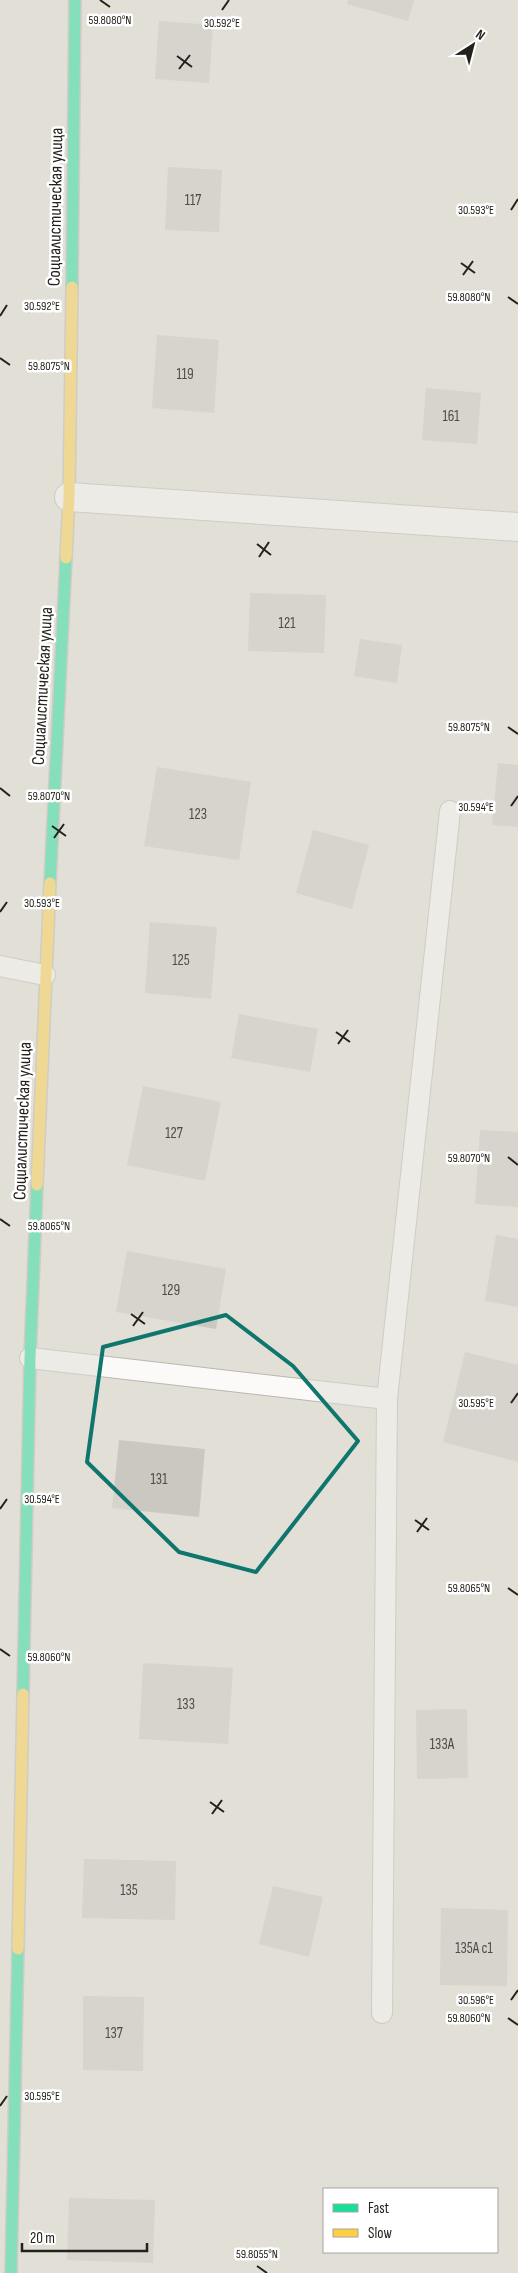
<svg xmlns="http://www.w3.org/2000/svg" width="518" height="2273" font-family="'Sofia Sans Condensed',sans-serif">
<rect width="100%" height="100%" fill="#e2dfd7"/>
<path fill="#cac8c1" d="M348,0h66l-6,21 -61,-17z
M159,21l54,4 -4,58 -54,-4z
M168,167l54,3 -3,62 -54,-2z
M157,335l62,5 -5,73 -62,-5z
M426,388l55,5 -4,51 -55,-4z
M250,593l76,2 -2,58 -76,-2z
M360,639l42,6 -5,38 -43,-7z
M498,763l20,2v62l-26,-2z
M157,767l94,15 -12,78 -95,-14z
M313,830l56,15 -17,64 -56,-16z
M150,922l67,5 -6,72 -66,-6z
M239,1014l79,15 -8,43 -79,-14z
M143,1086l78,16 -16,79 -78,-16z
M480,1130l38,2v75l-43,-3z
M496,1235l22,4v68l-33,-6z
M127,1251l99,18 -10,60 -100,-17z
M465,1352l53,13v97l-75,-20z
M119,1440l86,9 -6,68 -87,-9z
M143,1663l90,5 -5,76 -89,-5z
M467,1709l1,69 -51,1 -1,-69z
M84,1859l92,2 -1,59 -93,-2z
M273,1886l50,11 -14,60 -50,-13z
M441,1908l67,2 -1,76 -67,-1z
M83,1996l61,1 -1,74 -60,-1z
M69,2198l86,2 -2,63 -86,-3z"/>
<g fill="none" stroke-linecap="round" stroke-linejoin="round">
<defs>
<path id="lane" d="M0,966l45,9
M30,1358l357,41
M382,2013l5,-614 63,-588"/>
<path id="street" d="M69,497l449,30"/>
<path id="fast" d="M72,287l3,-287
M50,883l16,-325
M23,1694l7,-336 7,-173
M11,2273l7,-324"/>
<path id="slow" d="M66,558l3,-61 3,-210
M37,1185l13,-302
M18,1949l5,-255"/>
</defs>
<use href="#lane" stroke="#b9b7b0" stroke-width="22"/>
<use href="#street" stroke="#b9b7b0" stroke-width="30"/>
<use href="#fast" stroke="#b9b7b0" stroke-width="14"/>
<use href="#slow" stroke="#b9b7b0" stroke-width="14"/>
<use href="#lane" stroke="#fbfaf9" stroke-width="20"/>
<use href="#street" stroke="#fbfaf9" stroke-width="28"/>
<use href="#fast" stroke="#16e098" stroke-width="11"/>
<use href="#slow" stroke="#ffcf43" stroke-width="11"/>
</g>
<path d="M0 0H518V2273H0ZM226,1315l67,51 65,75 -102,131 -77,-20 -92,-90 16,-115z" fill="#e2dfd7" fill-opacity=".55" fill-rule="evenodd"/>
<path fill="none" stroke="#0f766e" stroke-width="4" stroke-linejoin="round" d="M226,1315l67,51 65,75 -102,131 -77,-20 -92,-90 16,-115z"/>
<path fill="none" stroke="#23211b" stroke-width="2" d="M100,0l10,7M222,10l7,-10M177,56l15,11M179,69l11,-14M511,210l7,-11M461,263l14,10M463,275l10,-14M508,297l10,7M0,316l7,-11M0,358l10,7M257,544l14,11M259,557l10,-15M508,727l10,7M0,788l10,8M511,806l7,-10M52,826l14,10M54,838l10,-14M0,912l7,-10M336,1032l14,10M338,1044l10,-14M508,1157l10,8M0,1219l10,7M131,1314l14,10M133,1326l10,-14M511,1403l7,-10M0,1509l7,-10M415,1520l14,10M417,1532l10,-14M508,1588l10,7M0,1649l10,7M210,1802l14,10M212,1814l10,-14M511,2000l7,-10M508,2018l10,7M0,2106l7,-10M257,2266l10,7"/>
<g text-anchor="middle" stroke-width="5" stroke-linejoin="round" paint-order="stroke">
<g font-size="15" fill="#4e4c46">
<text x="193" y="205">117</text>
<text x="185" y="379">119</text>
<text x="451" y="421">161</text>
<text x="287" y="628">121</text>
<text x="198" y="819">123</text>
<text x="181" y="965">125</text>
<text x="174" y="1138">127</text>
<text x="171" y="1295">129</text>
<text x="159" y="1484">131</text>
<text x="186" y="1709">133</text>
<text x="442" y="1749">133А</text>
<text x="129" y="1895">135</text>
<text x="474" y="1953">135А с1</text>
<text x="114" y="2038">137</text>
</g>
<g font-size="18" fill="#23211b" stroke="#fff">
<text transform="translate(55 207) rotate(-89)" y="6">Социалистическая улица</text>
<text transform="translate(42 686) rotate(-87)" y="6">Социалистическая улица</text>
<text transform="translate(22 1121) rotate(-88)" y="6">Социалистическая улица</text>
</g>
</g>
<g font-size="12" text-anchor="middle" fill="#23211b" stroke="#fff" stroke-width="5" stroke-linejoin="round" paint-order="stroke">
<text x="110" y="24">59.8080°N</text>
<text x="222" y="27">30.592°E</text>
<text x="476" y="214">30.593°E</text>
<text x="469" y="301">59.8080°N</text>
<text x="42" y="310">30.592°E</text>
<text x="49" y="370">59.8075°N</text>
<text x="469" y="731">59.8075°N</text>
<text x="49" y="800">59.8070°N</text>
<text x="476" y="811">30.594°E</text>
<text x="42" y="907">30.593°E</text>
<text x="469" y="1162">59.8070°N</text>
<text x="49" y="1230">59.8065°N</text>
<text x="476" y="1407">30.595°E</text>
<text x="42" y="1503">30.594°E</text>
<text x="469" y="1592">59.8065°N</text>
<text x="49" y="1661">59.8060°N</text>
<text x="476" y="2004">30.596°E</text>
<text x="469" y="2022">59.8060°N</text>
<text x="42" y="2100">30.595°E</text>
<text x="257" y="2258">59.8055°N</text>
</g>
<rect x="323" y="2188" width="175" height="65" fill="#ffffff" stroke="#a7a6a4"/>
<rect x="333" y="2204" width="25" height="8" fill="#16e098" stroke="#a7a6a4"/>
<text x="368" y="2213" font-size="15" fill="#23211b">Fast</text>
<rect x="333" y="2229" width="25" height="8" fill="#ffcf43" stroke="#a7a6a4"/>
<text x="368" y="2238" font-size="15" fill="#23211b">Slow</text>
<g transform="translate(473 45) rotate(36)" stroke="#ffffff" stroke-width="4" paint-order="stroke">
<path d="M0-4L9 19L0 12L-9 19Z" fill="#23211b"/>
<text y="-8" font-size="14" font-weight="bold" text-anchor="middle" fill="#23211b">N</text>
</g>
<path d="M22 2243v8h125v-8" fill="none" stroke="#23211b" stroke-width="2.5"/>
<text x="30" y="2243" font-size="15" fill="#23211b" stroke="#ffffff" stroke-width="4" paint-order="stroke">20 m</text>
</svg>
